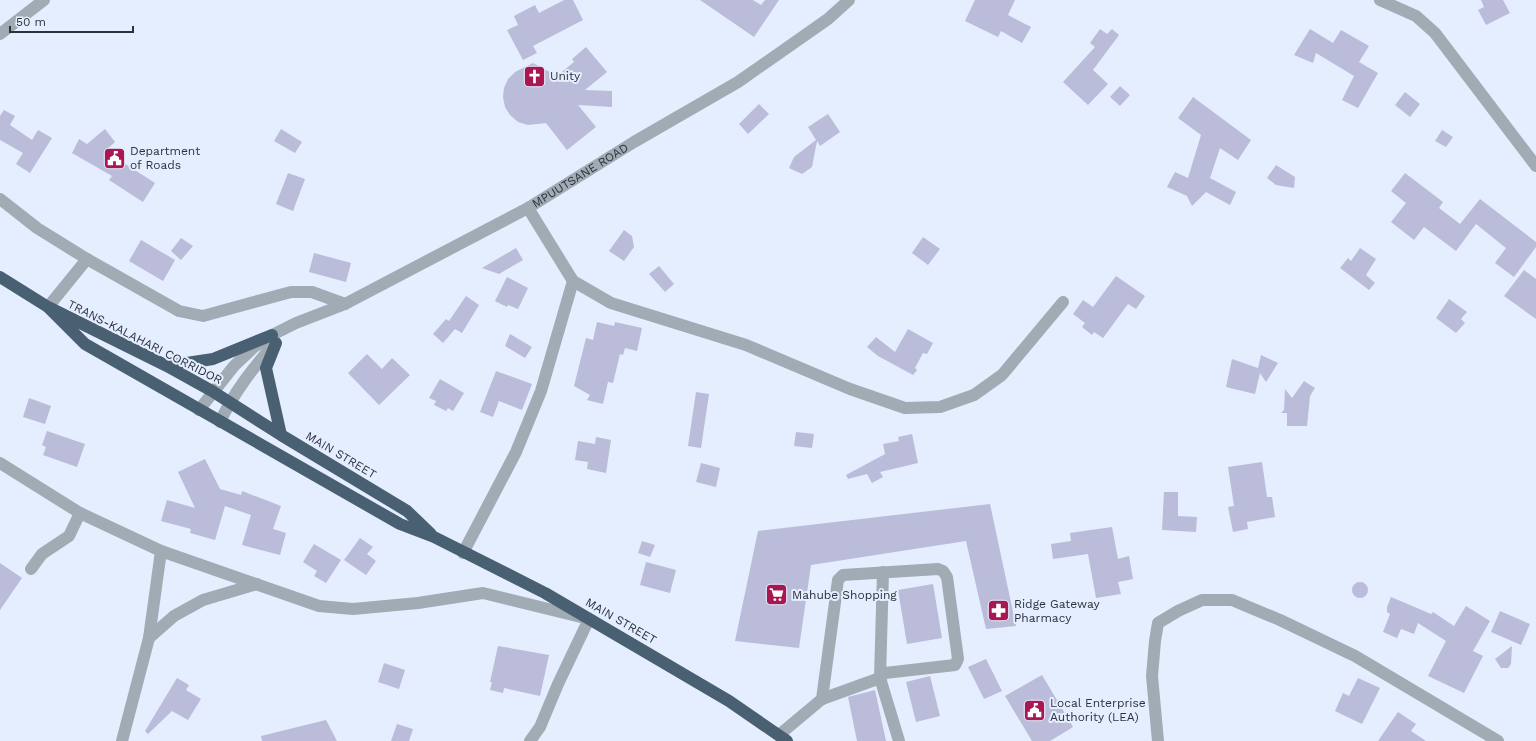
<svg xmlns="http://www.w3.org/2000/svg" width="1536" height="741" font-family="'Work Sans',sans-serif">
<rect width="100%" height="100%" fill="#e4eefe"/>
<path fill="#babcd9" d="M564,0h9l10,20 -50,26 4,7 -14,7 -16,-30 11,-5 -4,-9 21,-11 4,8z
M700,0h53l8,5 4,-5h14l-25,37z
M975,0h40l-7,15 23,12 -9,16 -21,-12 -3,6 -33,-16z
M1481,0h22l7,13 -24,12 -8,-15 6,-3z
M1100,29l7,5 5,-5 7,6 -26,35 15,14 -20,21 -25,-23 32,-35 -5,-4z
M1310,29l23,14 8,-13 28,16 -10,16 19,11 -20,35 -16,-8 12,-24 -38,-23 -3,10 -19,-8z
M586,47l21,25 -22,18 27,1v16l-34,-2 18,22 -29,23 -21,-27 -18,2 -10,-3 -8,-7 -5,-8 -2,-10 1,-9 4,-9 7,-7 18,-9 24,13 17,-14 -2,-3z
M1120,86l10,9 -10,11 -10,-9z
M1405,92l15,12 -10,13 -15,-12z
M1193,97l58,43 -13,20 -18,-12 -10,30 26,14 -6,13 -24,-13 -14,14 -5,-10 -20,-9 8,-15 13,6 13,-43 -23,-17z
M759,104l10,10 -21,20 -9,-10z
M4,110l11,6 -5,9 22,15 6,-10 14,8 -22,35 -14,-9 7,-11 -23,-13v-24z
M828,114l12,18 -20,14 -3,-5 -5,26 -10,7 -13,-6 5,-11 22,-17 -8,-13z
M105,129l10,13 -10,9 50,32 -12,19 -34,-22 3,-4 -40,-23 7,-14 8,5z
M281,129l21,13 -7,11 -21,-12z
M1442,130l11,7 -7,10 -11,-6z
M1276,165l19,12 -1,11 -18,-3 -9,-7z
M288,173l17,6 -12,32 -17,-7z
M1405,173l38,29 -4,6 21,16 20,-25 56,43v5l-22,30 -19,-14 11,-15 -30,-24 -20,27 -32,-24 -10,13 -23,-18 15,-19 -15,-12z
M624,230l8,6 2,11 -10,14 -15,-10z
M923,237l17,12 -12,16 -16,-12z
M181,238l12,8 -12,14 -10,-9z
M141,240l34,20 -12,21 -34,-20z
M516,248l7,12 -24,14 -17,-6z
M1360,248l16,11 -10,16 9,8 -6,7 -29,-22 8,-10 3,3z
M314,253l37,10 -5,19 -37,-10z
M659,266l15,18 -9,8 -16,-18z
M1524,270l12,9v40l-32,-23z
M1116,276l29,20 -9,13 -8,-5 -25,34 -9,-6 -2,3 -10,-8 3,-4 -12,-9 10,-14 10,7z
M507,277l21,11 -10,21 -10,-4 -1,2 -12,-6z
M466,296l13,9 -17,28 -7,-4 -12,14 -10,-9 13,-15 3,2z
M1449,299l18,13 -6,7 4,4 -9,10 -20,-15z
M597,322l17,4 1,-4 27,6 -5,23 -12,-3 -2,7 -3,-1 -7,29 -5,-1 -5,22 -16,-4 3,-5 -16,-9 12,-48 7,2z
M908,329l25,14 -6,11 -4,-1 -8,15 2,2 -4,5 -35,-19 -11,-9 9,-10 19,15z
M510,334l22,13 -7,11 -20,-12z
M367,354l15,15 10,-11 18,17 -31,30 -31,-32z
M1261,355l17,8 -12,19 -6,-9 -5,21 -29,-7 6,-28 26,9z
M496,371l36,13 -10,26 -23,-9 -6,16 -13,-5z
M440,379l24,14 -11,18 -5,-3 -2,3 -12,-6 2,-4 -7,-3z
M1304,381l11,7 -5,8 -3,30h-20v-13h-6l3,-3 1,-21 7,9z
M696,392l13,2 -8,54 -13,-2z
M29,398l22,8 -6,18 -22,-7z
M47,431l38,13 -8,23 -34,-12 3,-8 -4,-2z
M796,432l18,2 -2,14 -18,-2z
M912,434l6,29 -38,9 3,5 -11,6 -5,-9 -19,5 -2,-4 39,-21 -2,-10 16,-3 -1,-4z
M596,437l15,3 -5,33 -19,-4 1,-7 -13,-2 3,-19 17,3z
M205,459l15,30 21,6 1,-4 39,15 -8,23 13,4 -6,22 -38,-10 9,-30 -26,-9 -10,34 -25,-7 1,-4 -30,-8 6,-21 28,8 -17,-36z
M1262,462l5,35h5l3,20 -28,5 1,7 -15,3 -5,-25 6,-1 -6,-39z
M701,463l19,5 -4,19 -20,-5z
M1164,492h14v24l19,1 -1,15 -34,-2z
M990,504l26,122 -30,3 -20,-88 -155,24 -12,83 -64,-7 23,-110z
M1112,527l6,32 11,-3 4,23 -15,3 3,12 -25,4 -8,-44 -35,5 -2,-15 20,-3 -1,-8z
M360,538l13,9 -6,7 9,7 -10,14 -22,-15z
M642,541l13,4 -5,12 -12,-4z
M314,544l27,16 -15,23 -12,-7 3,-5 -14,-9z
M646,562l30,8 -6,23 -30,-8z
M0,563l22,15 -22,32z
M1352 590a8 8 0 1 1 16 0a8 8 0 1 1-16 0Z
M933,584l9,54 -35,6 -9,-54z
M1391,597l40,17 2,-2 21,14 12,-20 24,15 -17,30 10,5 -19,37 -36,-17 18,-35 -28,-18 -4,11 -13,-5 -4,9 -14,-6 7,-18 -3,-2v-5z
M1500,611l30,13 -9,21 -30,-13z
M498,646l51,9 -9,41 -36,-8 -1,5 -13,-3 2,-8h-2z
M1512,646l-1,18 -3,4h-7l-6,-9z
M986,659l16,32 -18,8 -16,-32z
M384,663l21,7 -6,19 -21,-7z
M1042,675l31,52 -23,14h-18l-27,-45z
M930,676l10,40 -24,6 -10,-40z
M177,678l12,7 -3,5 15,9 -13,21 -16,-9 -24,23 -3,-3z
M1358,678l22,10 -18,36 -27,-13 8,-18 6,3z
M875,690l11,51h-29l-9,-44z
M1398,712l18,12 -5,7 15,10h-48z
M326,720l11,21h-75l-1,-5z
M397,724l16,5 -4,12h-18z"/>
<g fill="none" stroke-linecap="round" stroke-linejoin="round">
<g stroke="#a0abb4" stroke-width="12">
<path d="M1380,0l36,16 19,17 101,133"/>
<path d="M0,34l44,-34"/>
<path d="M0,199l37,29 50,31 92,52 24,5 88,-24h21l33,12"/>
<path d="M528,208l45,73 38,22 135,42 104,44 55,19 35,-1 34,-12 28,-20 61,-73"/>
<path d="M48,307l39,-48"/>
<path id="s1" d="M199,410l35,-44 20,-19 18,-12 24,-12 49,-19 183,-96 106,-66 104,-60 90,-63 21,-19"/>
<path d="M220,422c14,-30 33,-54 55,-79"/>
<path d="M0,463l80,50 81,38 158,55 34,3 65,-6 65,-10 106,26 -31,65 -18,43 -10,14"/>
<path d="M463,553l53,-101 25,-61 32,-110"/>
<path d="M31,569l11,-15 27,-18 11,-23"/>
<path d="M149,638l25,-22 29,-16 54,-16"/>
<path d="M822,699l58,-21 3,-106"/>
<path d="M779,735l43,-36 16,-119 5,-5 95,-6 5,2 4,6 11,82 -3,6 -70,8 -5,5 19,63"/>
<path d="M122,741l27,-103 12,-87"/>
<path d="M1158,741l-6,-65 3,-35 3,-18 20,-12 24,-11h30l48,20 75,36 143,85"/>
</g>
<path stroke="#486071" stroke-width="12" d="M0,277l48,30 119,59 45,25 69,44 126,76 24,23
M48,307l37,37 315,180 34,13 111,56 184,108 58,40
M276,343l-10,25 15,67
M167,366l46,-7 59,-24"/>
</g>
<defs>
<symbol id="church-square" viewBox="-11 -11 22 22"><rect x="-9" y="-9" width="18" height="18" rx="4" fill="#a81751" stroke="#e4eefe"/><path d="M-1.2-6h2.4v3.5h3.3v2.4h-3.3V6h-2.4V-.1h-3.3v-2.4h3.3Z" fill="#fff"/></symbol>
<symbol id="civic-square" viewBox="-11 -11 22 22"><rect x="-9" y="-9" width="18" height="18" rx="4" fill="#a81751" stroke="#e4eefe"/><path d="M-.6-6.5H3V-4.5H.6V-3L4-1V1h2V6H-6V1h2V-1L-.6-3ZM-1.2 2.5V6h2.4V2.5Z" fill="#fff"/></symbol>
<symbol id="supermarket-square" viewBox="-11 -11 22 22"><rect x="-9" y="-9" width="18" height="18" rx="4" fill="#a81751" stroke="#e4eefe"/><path d="M-6-5.5h2.5l.6 2H6L4.5 2H-2.5L-4.4-4H-6ZM-1.5 3.2a1.3 1.3 0 1 0 .1 0ZM3 3.2a1.3 1.3 0 1 0 .1 0Z" fill="#fff"/></symbol>
<symbol id="pharmacy-square" viewBox="-11 -11 22 22"><rect x="-9" y="-9" width="18" height="18" rx="4" fill="#a81751" stroke="#e4eefe"/><path d="M-2-6h4v4h4v4h-4v4h-4v-4h-4v-4h4Z" fill="#fff"/></symbol>
</defs>
<g fill-rule="evenodd">
<use href="#church-square" x="522" y="64" width="25" height="25"/>
<use href="#civic-square" x="102" y="146" width="25" height="25"/>
<use href="#supermarket-square" x="764" y="582" width="25" height="25"/>
<use href="#pharmacy-square" x="986" y="598" width="25" height="25"/>
<use href="#civic-square" x="1022" y="698" width="25" height="25"/>
</g>
<g text-anchor="middle" stroke-width="4" stroke-linejoin="round" paint-order="stroke">
<g font-size="12" fill="#2c313c" stroke="#e4eefe" text-anchor="start">
<text x="550" y="80">Unity</text>
<text x="130" y="155">Department<tspan x="130" dy="14">of Roads</tspan></text>
<text x="792" y="599">Mahube Shopping</text>
<text x="1014" y="608">Ridge Gateway<tspan x="1014" dy="14">Pharmacy</tspan></text>
<text x="1050" y="707">Local Enterprise<tspan x="1050" dy="14">Authority (LEA)</tspan></text>
</g>
<g font-size="12" fill="#2c313c" stroke="#e4eefe">
<text dy="4" stroke="none"><textPath href="#s1" startOffset="453">MPUUTSANE ROAD</textPath></text>
<text transform="translate(145 342) rotate(27)" y="4">TRANS-KALAHARI CORRIDOR</text>
<text transform="translate(341 455) rotate(31)" y="4">MAIN STREET</text>
<text transform="translate(621 621) rotate(30)" y="4">MAIN STREET</text>
</g>
</g>
<path d="M10 26v6h123v-6" fill="none" stroke="#2c313c" stroke-width="2"/>
<text x="16" y="26" font-size="12" fill="#2c313c" stroke="#e4eefe" stroke-width="3" paint-order="stroke">50 m</text>
</svg>
